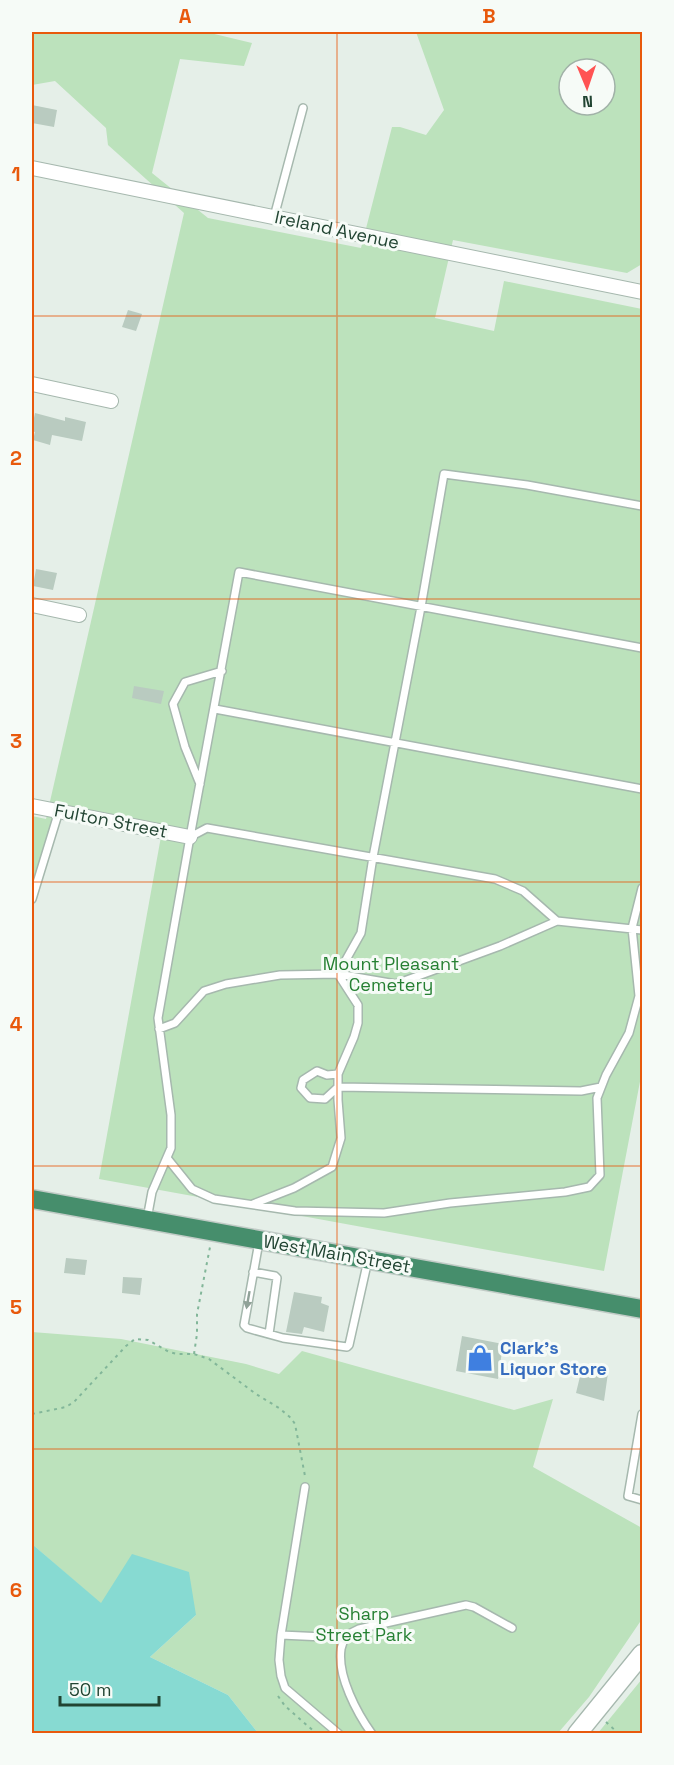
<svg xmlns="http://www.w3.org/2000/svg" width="674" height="1765" font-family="'Space Grotesk',sans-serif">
<rect width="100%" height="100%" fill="#e5efe8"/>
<path fill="#bce2bc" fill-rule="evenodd" d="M32,32h174l46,11 -8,23 -64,-7 -28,114 56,45 153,30 31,-121h8l26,8 18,-25 -28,-78h226v232l-15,9 -174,-33 -18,78 59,13 10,-50 138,28v762l-38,200 -505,-92 63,-348 -96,-25 -34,75v-65l14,3 138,-606 -76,-68 -2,-17 -51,-47 -23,4zM569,69h36v36h-36z
M32,1332l89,7 125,25 33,10 23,-23 212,59 39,-11 -20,68 109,61v91l-53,78 -31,36h-300l-30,-38 -78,-38 46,-42 -95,-11 -69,-60z
M642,1679v54h-44z"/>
<path fill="#87dad2" d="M32,1544l69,59 31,-49 57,18 7,43 -46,42 78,38 30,38h-226z"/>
<path fill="#b9cbc0" d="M32,105l25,5 -3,17 -22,-4z
M128,310l14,4 -6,17 -14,-4z
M35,413l30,8v-4l21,5 -4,19 -30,-6 -2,10 -17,-5 2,-8 -3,-1v-3z
M36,569l21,4 -4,17 -20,-4z
M134,686l30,5 -3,13 -29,-6z
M66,1258l21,2 -2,15 -21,-2z
M123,1277l19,1 -2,17 -18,-2z
M294,1292l28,5 -1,6 8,3 -5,26 -20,-5 -2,7 -16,-2z
M462,1336l41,8 -5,35 -42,-8z
M582,1368l26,5 -4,28 -28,-8z"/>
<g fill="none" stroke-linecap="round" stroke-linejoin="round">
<defs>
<path id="service" d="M274,217l29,-109
M642,648l-403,-76 -49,265 17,-9 288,51 28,12 34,30 85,9
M215,709l427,80
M200,784l-15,-37 -12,-43 12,-22 37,-11
M32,899l27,-88
M338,974l58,10 104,-38 57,-25
M159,1029l16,-6 29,-32 22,-7 54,-9 58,-1 23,-41 12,-76 48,-250 23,-133 83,11 115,21
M338,1074l-11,1 -10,-4 -14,9 -2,8 9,10 15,1 13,-12 243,4 20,-4
M167,1158l25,31 22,10 81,12 89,2 66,-10 115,-11 24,-5 11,-12 -3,-77 9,-23 23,-42 10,-37 -7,-68 10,-40
M253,1204l41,-16 38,-21 9,-29 -3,-38v-26l16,-37 4,-14v-18l-20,-31
M147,1219l5,-27 19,-44v-33l-13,-97 32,-181
M259,1242l-15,83 3,3 36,10 64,9 2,-2 19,-85
M253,1272l22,4 2,2 -8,56
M642,1414l-14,82 14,4
M305,1487l-24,148 -2,25 2,16 4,12 54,46
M281,1635l43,2
M372,1734c-15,-21 -35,-58 -31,-85 1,-4 3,-9 4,-13l14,-7 107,-24 8,2 38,21"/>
<path id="minor" d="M32,168l610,124
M32,384l79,17
M32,605l47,10
M32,806l158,31"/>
<path id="tertiary" d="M577,1734l65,-80"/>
<path id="trunk" d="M32,1199l610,110"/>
</defs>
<use href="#service" stroke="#a6b8ae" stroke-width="10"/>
<use href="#minor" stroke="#a6b8ae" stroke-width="16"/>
<use href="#tertiary" stroke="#a6b8ae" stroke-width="21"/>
<use href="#trunk" stroke="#c1cbc6" stroke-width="21"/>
<path stroke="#82b699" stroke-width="2" stroke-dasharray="3 4.5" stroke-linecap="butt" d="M194,1354l3,-20v-20l13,-67
M32,1414l34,-7 8,-5 52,-56 9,-7 13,1 21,12 8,2h17l15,5 47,35 23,14 12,10 4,6 10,52
M278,1696l7,10 32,28
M606,1722l13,12"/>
<use href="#service" stroke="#fff" stroke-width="7"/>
<use href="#minor" stroke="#fff" stroke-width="14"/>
<use href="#tertiary" stroke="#fff" stroke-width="18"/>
<use href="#trunk" stroke="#468e6c" stroke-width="18"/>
</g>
<defs><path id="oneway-solid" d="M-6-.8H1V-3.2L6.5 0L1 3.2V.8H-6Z" transform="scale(1.5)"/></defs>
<use fill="#90a298" href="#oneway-solid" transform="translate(248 1300) rotate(100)"/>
<path fill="none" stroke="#e8590c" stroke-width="1.5" stroke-opacity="0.55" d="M337,32v1702M32,316h610M32,599h610M32,882h610M32,1166h610M32,1449h610"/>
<defs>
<symbol id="shop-bare" viewBox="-9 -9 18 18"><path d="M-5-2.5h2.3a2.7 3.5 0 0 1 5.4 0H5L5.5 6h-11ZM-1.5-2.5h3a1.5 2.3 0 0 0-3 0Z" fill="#3f7fe0" stroke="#f6fbf7" stroke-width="2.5" paint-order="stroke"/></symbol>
</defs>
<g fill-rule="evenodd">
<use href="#shop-bare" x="461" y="1339" width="38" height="38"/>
</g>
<g text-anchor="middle" stroke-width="6" stroke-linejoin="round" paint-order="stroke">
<g font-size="18" fill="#214432" stroke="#f6fbf7">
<text transform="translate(337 230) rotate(12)" y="6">Ireland Avenue</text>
<text transform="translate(111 821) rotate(11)" y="6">Fulton Street</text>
<text transform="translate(337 1254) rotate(10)" y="6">West Main Street</text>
</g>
<g font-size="18" fill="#268033" stroke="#f6fbf7">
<text x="391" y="970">Mount Pleasant<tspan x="391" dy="21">Cemetery</tspan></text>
<text x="364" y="1620">Sharp<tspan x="364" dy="21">Street Park</tspan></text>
</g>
<g font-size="18" font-weight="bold" fill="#366cbe" stroke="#f6fbf7" text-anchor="start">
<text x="500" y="1354">Clark's<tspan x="500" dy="21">Liquor Store</tspan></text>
</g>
</g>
<rect width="674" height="1765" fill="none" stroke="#f6fbf7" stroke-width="66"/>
<g transform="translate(587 87) rotate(178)"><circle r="28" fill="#f6fbf7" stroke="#a1b2a8" stroke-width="1.5"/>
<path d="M0-4.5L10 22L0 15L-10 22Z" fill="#ff5353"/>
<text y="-9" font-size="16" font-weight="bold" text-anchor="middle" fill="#214432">N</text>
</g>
<path d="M60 1696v9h99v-9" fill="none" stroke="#214432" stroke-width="3"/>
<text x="69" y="1696" font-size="18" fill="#214432" stroke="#f6fbf7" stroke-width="4.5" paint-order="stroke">50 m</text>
<rect x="33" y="33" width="608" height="1699" fill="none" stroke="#e8590c" stroke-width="2"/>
<g font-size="20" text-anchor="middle" font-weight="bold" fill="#e8590c">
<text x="185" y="23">A</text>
<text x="489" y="23">B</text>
<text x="16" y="181">1</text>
<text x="16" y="465">2</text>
<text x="16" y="748">3</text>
<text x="16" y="1031">4</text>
<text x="16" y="1314">5</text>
<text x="16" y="1597">6</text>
</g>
</svg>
